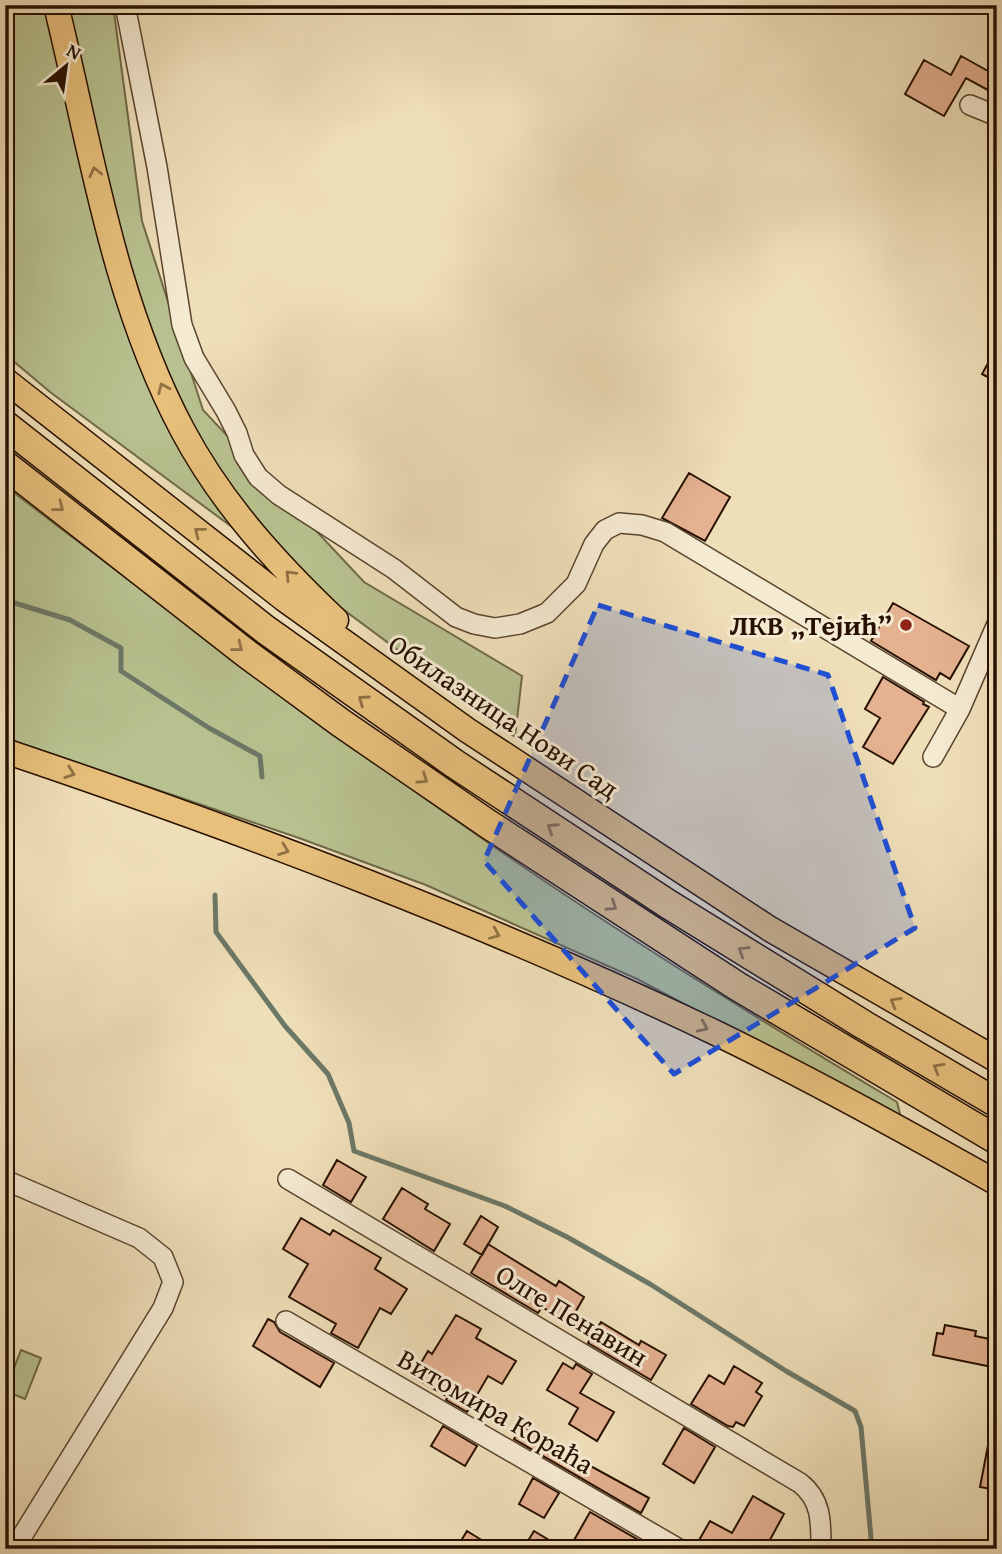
<svg xmlns="http://www.w3.org/2000/svg" width="1002" height="1554" font-family="'Gentium Book Plus',serif">
<rect width="100%" height="100%" fill="#efdfb9"/>
<filter id="stains"><feTurbulence type="fractalNoise" baseFrequency=".00286" numOctaves="4"/><feColorMatrix values="0 0 0 0 .2 0 0 0 0 .09 0 0 0 0 .02 0 0 0 .5 -.17"/></filter>
<radialGradient id="worn" r=".72"><stop offset=".6" stop-color="#630" stop-opacity="0"/><stop offset="1" stop-color="#630" stop-opacity=".3"/></radialGradient>
<path fill="#b8c290" stroke="#706948" stroke-width="2" d="M5,5h108l29,216 61,189 161,172 158,94 -7,61 -465,-345 -45,-38z
M5,486c145,110 289,220 438,325 146,104 300,199 454,291l4,16 -264,-139 -211,-94 -127,-47 -294,-100z
M21,1350l20,8 -16,41 -20,-8z"/>
<g fill="none" stroke-linecap="round" stroke-linejoin="round">
<path stroke="#6c7867" stroke-width="5" d="M5,600l65,20 51,28v23l88,57 51,28 2,21
M215,895l1,37 69,94 43,48 21,49 5,28 151,55 62,31 83,47 136,87 69,40 6,16 11,122"/>
</g>
<path fill="#e4b191" stroke="#271000" stroke-width="2" d="M961,56l36,20v19l-31,-17 -22,38 -39,-22 19,-34 27,15z
M997,347v35l-15,-8z
M689,473l41,24 -25,44 -43,-23z
M893,603l76,43 -19,33 -10,-6 -4,7 -65,-39z
M883,677l41,25 -1,2 6,3 -36,57 -30,-17 17,-29 -15,-9z
M337,1160l29,17 -15,25 -28,-17z
M402,1188l26,16 -3,5 25,15 -16,27 -51,-32z
M481,1216l17,11 -16,28 -18,-11z
M301,1218l29,17 3,-5 48,28 -6,11 32,20 -16,25 -11,-6 -22,40 -27,-15 5,-9 -47,-27 19,-33 -25,-15z
M488,1244l68,42 3,-5 25,16 -15,26 -27,-16 -4,6 -67,-40z
M456,1315l25,14 -5,9 40,23 -14,23 -14,-8 -21,36 -21,-12 2,-3 -35,-20 15,-26 4,3z
M268,1319l6,3 6,10 54,31 -14,24 -67,-41z
M601,1322l38,23 2,-4 25,14 -15,25 -63,-37z
M945,1325l31,6 -1,5 15,3 -2,11 9,1v17l-64,-13 4,-22 6,1z
M563,1363l10,6 3,-5 16,10 -12,19 34,19 -17,29 -28,-17 9,-16 -31,-18z
M734,1366l28,17 -6,9 6,4 -18,30 -8,-4 -3,5 -5,-1 -37,-22 18,-29 15,9z
M521,1425l24,13 -2,2 106,58 -8,15 -127,-74z
M443,1426l34,20 -12,20 -34,-20z
M684,1428l31,19 -21,36 -31,-19z
M990,1435l7,1v54l-17,-3z
M533,1478l26,15 -15,25 -25,-14z
M753,1496l31,18 -19,35h-71l16,-28 22,12z
M590,1512l64,37h-85z
M467,1531l29,18h-40z
M534,1531l30,18h-41z"/>
<g fill="none" stroke-linecap="round" stroke-linejoin="round">
<defs>
<path id="minor" d="M125,5l32,162 25,158 12,33 32,53 11,22 7,22 14,22 21,18 115,74 62,48 18,7 21,4 25,-4 27,-11 29,-29 18,-40 11,-14 14,-7 23,2 23,7 295,177
M970,105l27,11
M933,757l27,-48 37,-85
M288,1179l512,304c22,17 21,40 21,66
M5,1180l134,58 24,19 10,25 -10,26 -149,241
M286,1321l393,228"/>
<path id="major" d="M56,5c35,143 57,295 127,426 39,73 94,133 153,189
M5,380l279,219 183,131 303,199 227,131
M5,751c243,82 482,172 713,283 95,46 187,97 279,149"/>
<path id="highway" d="M5,425l261,205 189,134 213,140 196,121 133,78
M5,465l242,189 94,69 147,101 249,162 260,154"/>
</defs>
<use href="#minor" stroke="#59442e" stroke-width="22"/>
<use href="#major" stroke="#271000" stroke-width="27"/>
<use href="#highway" stroke="#271000" stroke-width="31"/>
<use href="#minor" stroke="#f5ead2" stroke-width="19"/>
<use href="#major" stroke="#e8c07c" stroke-width="24"/>
<use href="#highway" stroke="#e8c07c" stroke-width="28"/>
</g>
<defs><path id="oneway-chevron" d="M-2-3.5L2.5 0L-2 3.5" fill="none" stroke-width="1.6" stroke-linecap="round" stroke-linejoin="round" transform="scale(1.75)"/></defs>
<g stroke="#917144">
<use href="#oneway-chevron" transform="translate(95 172) rotate(-103)"/>
<use href="#oneway-chevron" transform="translate(163 388) rotate(-114)"/>
<use href="#oneway-chevron" transform="translate(59 507) rotate(38)"/>
<use href="#oneway-chevron" transform="translate(199 532) rotate(-142)"/>
<use href="#oneway-chevron" transform="translate(290 575) rotate(-134)"/>
<use href="#oneway-chevron" transform="translate(238 647) rotate(38)"/>
<use href="#oneway-chevron" transform="translate(363 700) rotate(-145)"/>
<use href="#oneway-chevron" transform="translate(70 773) rotate(19)"/>
<use href="#oneway-chevron" transform="translate(423 779) rotate(34)"/>
<use href="#oneway-chevron" transform="translate(552 828) rotate(-147)"/>
<use href="#oneway-chevron" transform="translate(284 850) rotate(20)"/>
<use href="#oneway-chevron" transform="translate(612 906) rotate(33)"/>
<use href="#oneway-chevron" transform="translate(495 934) rotate(23)"/>
<use href="#oneway-chevron" transform="translate(743 951) rotate(-148)"/>
<use href="#oneway-chevron" transform="translate(895 1002) rotate(-150)"/>
<use href="#oneway-chevron" transform="translate(703 1027) rotate(24)"/>
<use href="#oneway-chevron" transform="translate(938 1068) rotate(-150)"/>
</g>
<path fill="#1d4ed8" fill-opacity="0.2" stroke="#1d4ed8" stroke-width="5" stroke-dasharray="14 9" stroke-linejoin="round" d="M598,605l230,70 87,253 -241,146 -190,-213z"/>
<circle fill="#8f2418" stroke="#f5ead2" stroke-width="2.5" cx="906" cy="625" r="7"/>
<g text-anchor="middle" stroke-width="6" stroke-linejoin="round" paint-order="stroke">
<g font-size="28" font-weight="bold" fill="#271000" stroke="#f5ead2" text-anchor="end">
<text x="892" y="635">ЛКВ „Тејић”</text>
</g>
<g font-size="28" fill="#271000" stroke="#f5ead2">
<text transform="translate(504 716) rotate(34)" y="10">Обилазница Нови Сад</text>
<text transform="translate(572 1315) rotate(31)" y="10">Олге Пенавин</text>
<text transform="translate(496 1411) rotate(30)" y="10">Витомира Кораћа</text>
</g>
</g>
<rect width="1002" height="1554" fill="none" stroke="#efdfb9" stroke-width="28"/>
<rect x="7" y="7" width="988" height="1540" fill="none" stroke="#271000" stroke-width="3.5"/>
<rect x="14" y="14" width="974" height="1526" fill="none" stroke="#271000" stroke-width="2"/>
<g transform="translate(66 66) rotate(29)" stroke="#f5ead2" stroke-width="5" paint-order="stroke">
<path d="M0-5L12 26L0 18L-12 26Z" fill="#271000"/>
<text y="-10" font-size="19" font-weight="bold" text-anchor="middle" fill="#271000">N</text>
</g>
<rect width="100%" height="100%" filter="url(#stains)"/>
<rect width="100%" height="100%" fill="url(#worn)"/>
</svg>
